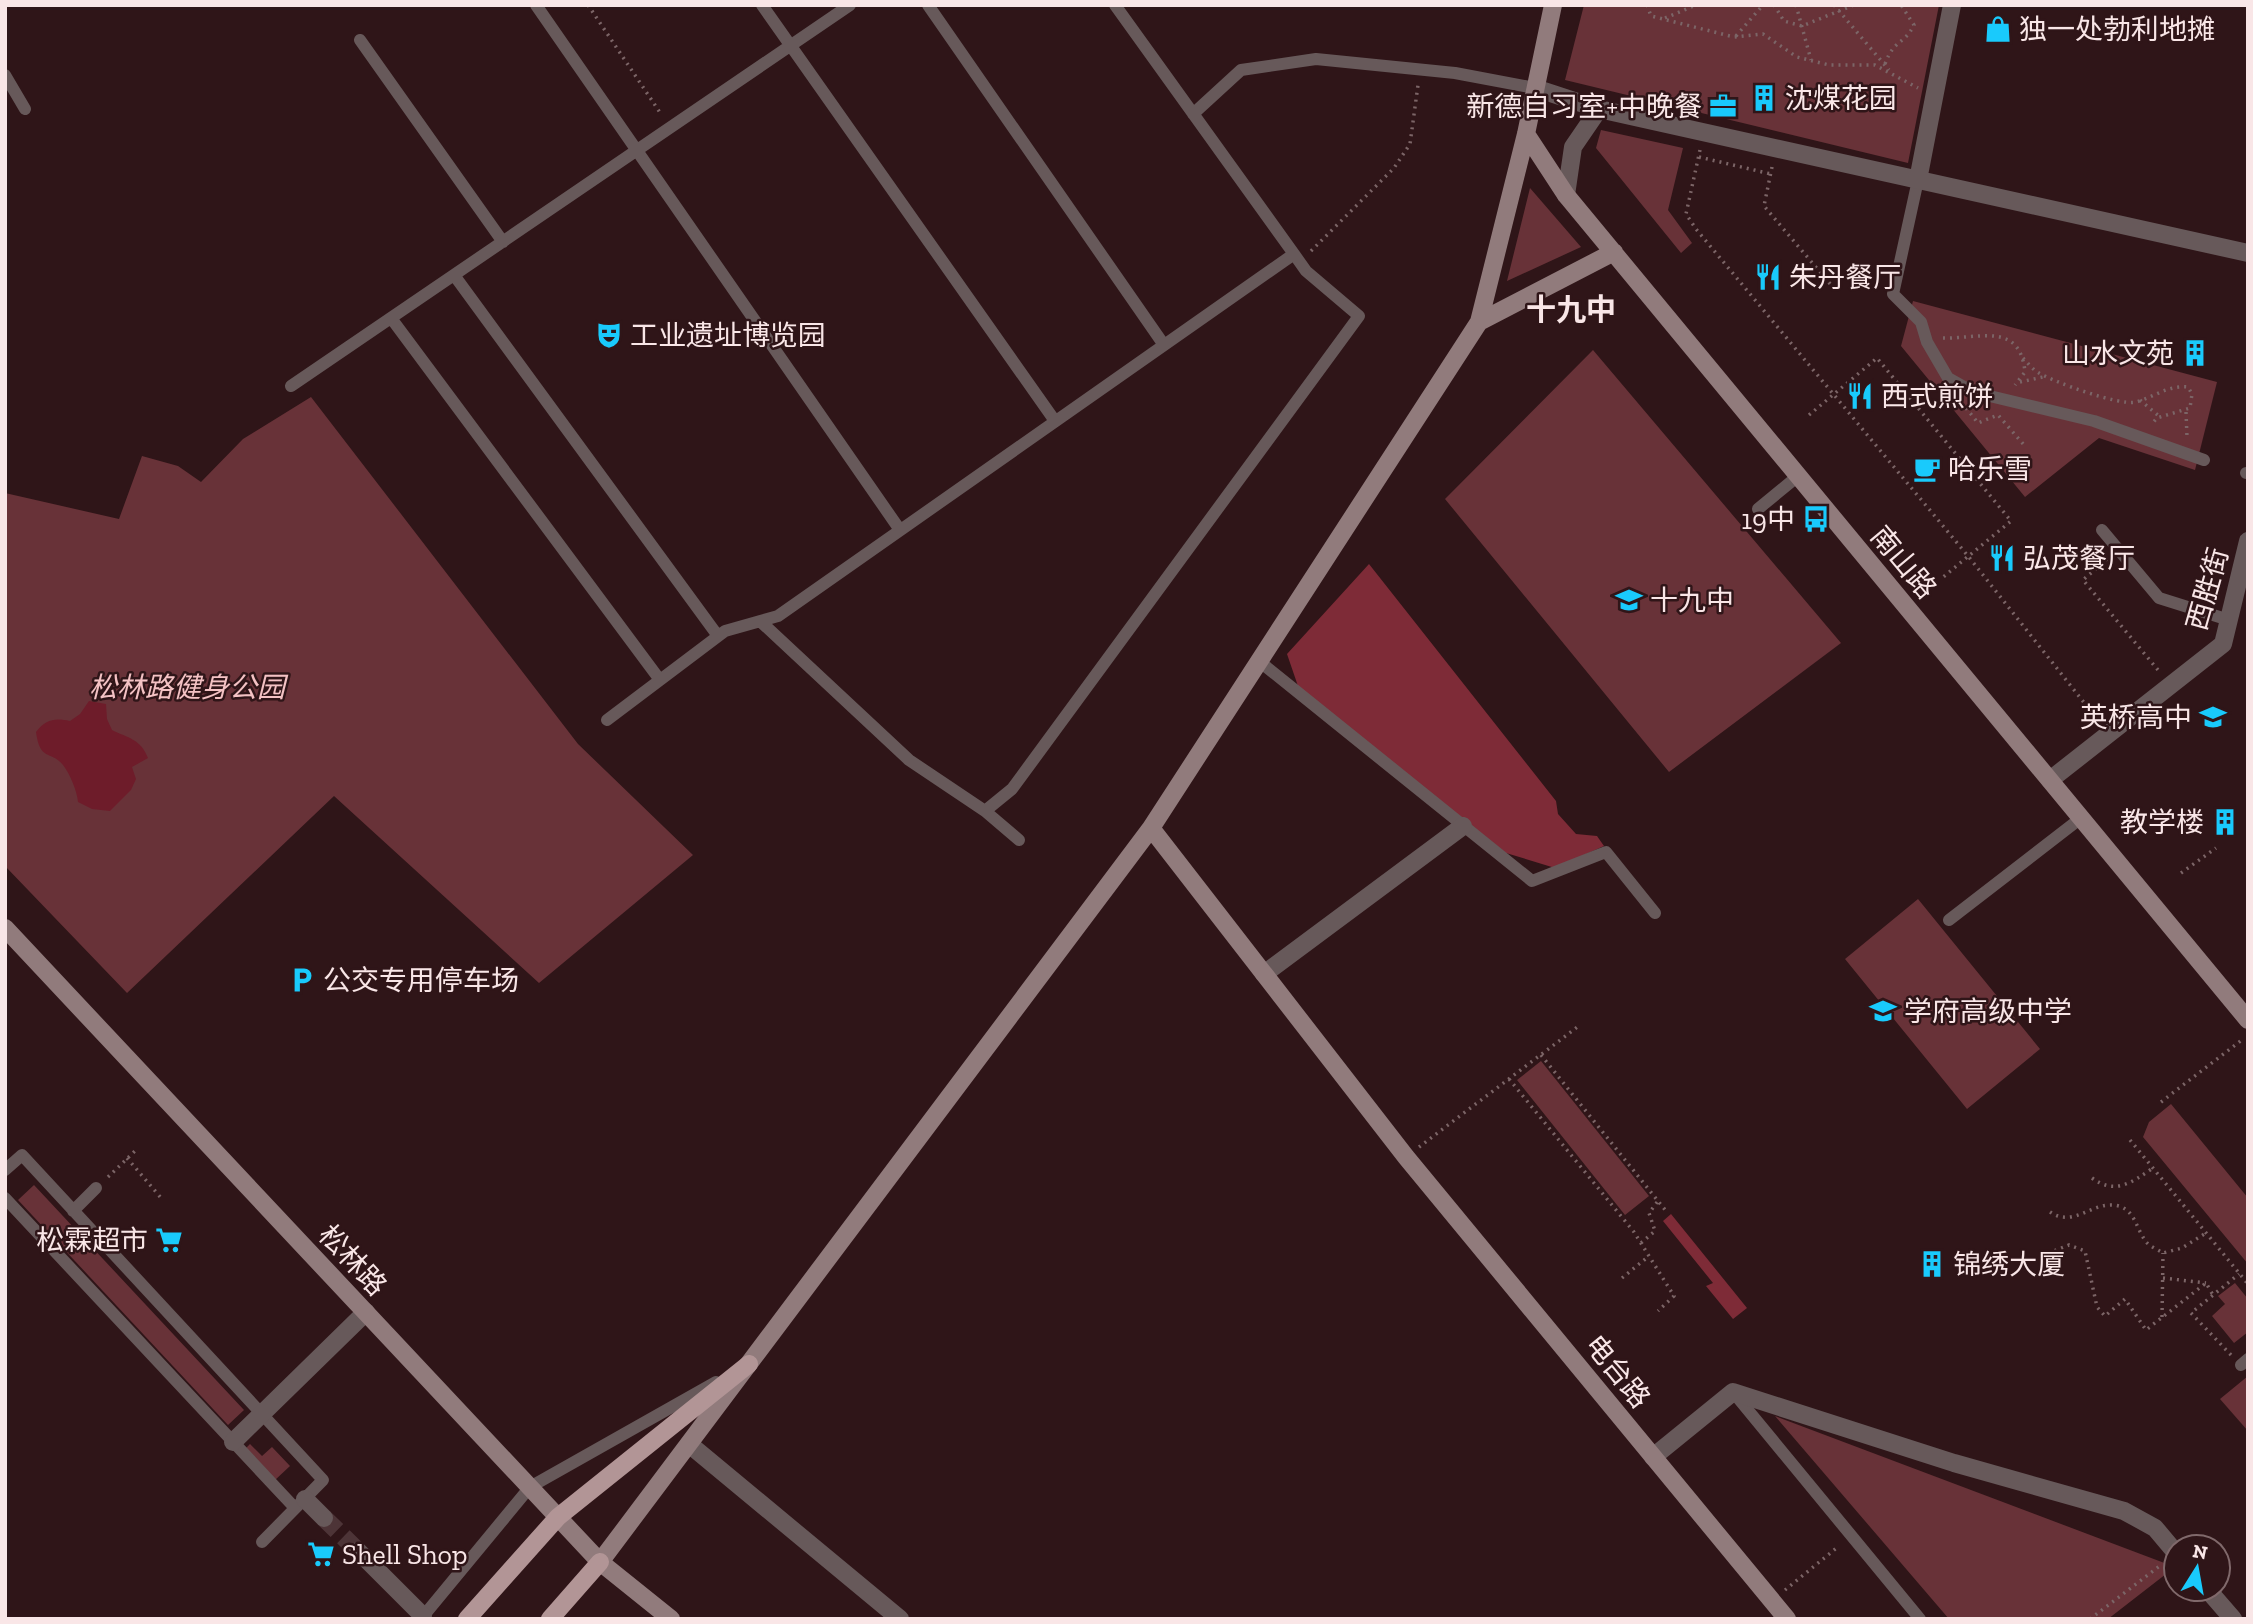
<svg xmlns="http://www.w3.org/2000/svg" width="2253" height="1624" font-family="'Zilla Slab','Noto Sans SC',serif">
<rect width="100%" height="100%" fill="#2f1518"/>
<path fill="#683238" d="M1584,5h355l-31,158 -343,-83z
M1601,130l82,18 -15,62 24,33 -11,10 -85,-105z
M1530,188l51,59 -74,34z
M1913,301l304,81 -22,88 -96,-32 -74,59 -124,-151z
M1593,350l248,293 -172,129 -224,-273z
M311,397l267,347 115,111 -154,128 -205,-187 -207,197 -122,-127v-373l114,26 23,-63 36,10 23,16 42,-43z
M1918,899l122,150 -73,60 -122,-150z
M1541,1061l108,135 -24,19 -108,-135z
M2171,1104l77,94v66l-105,-127 6,-15z
M34,1185l210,225 -16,15 -210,-225z
M2235,1283l13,16v33l-14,11 -22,-27 13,-12 -7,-8z
M2248,1376v55l-28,-32z
M1775,1416l400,151 -67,52h-159z
M250,1444l12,12 10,-9 18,19 -16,15 -30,-31z"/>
<path fill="#7e2b37" d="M1369,564l187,237 2,13 18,20 21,2 7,10 -49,22 -49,-15 -207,-164 -12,-35z
M1671,1214l76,94 -14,11 -27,-33 7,-3 -50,-62z"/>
<path fill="#6e1c2a" d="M89,701l17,3 1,15 5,11c16,8 29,9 36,28l-16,9 4,12 -5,11 -21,21 -18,-2 -14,-7c-1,-11 -8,-28 -15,-37 -12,-15 -23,-3 -27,-33 10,-13 19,-14 34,-11l10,-7z"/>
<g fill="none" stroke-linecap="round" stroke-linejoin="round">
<path stroke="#4d3437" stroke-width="18" stroke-dasharray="18 9" stroke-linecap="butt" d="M324,1518l34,33"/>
<path stroke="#7c6567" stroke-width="3.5" stroke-dasharray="2 5" stroke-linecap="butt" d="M588,5l73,109
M1647,5l4,11 83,21 29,-3 34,23 32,8h46l43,23
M1733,5h11
M1774,5l10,16 18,5 52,-21
M1796,5l15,55
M1834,5l55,65
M1665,18l31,-13
M1736,36l27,-31
M1885,64c9,-25 19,-19 29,-39l-13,-20
M1700,150l-14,64 10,15 272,327 129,163
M1699,157l72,17
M1772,167l-8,39 73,86
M1311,251l83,-83 16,-24 8,-59
M1943,338c36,1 77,-17 82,34l-10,13
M2023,358c5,5 9,11 16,15 15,9 80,33 97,29 18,-5 32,-17 52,-15l4,7 -2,14 -33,10 -6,7
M2020,382l23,-5
M2140,400l20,17
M1966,408l12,15 20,-8 27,31
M2186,412l1,25
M1809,415l68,-57 134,163 -69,57
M2107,559l-24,21 75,90
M2181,873l35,-25
M1541,1055l125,156
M1509,1079l125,153 40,64 -16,15
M2161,1102l82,-63
M2130,1140l118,144
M1419,1147l161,-122
M127,1158l35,41
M108,1177l29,-28
M2092,1178c23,17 39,5 61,-10
M2050,1212c25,17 43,-13 69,-6 16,5 17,22 26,34 3,6 12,9 18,13l19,-5 24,-15
M1641,1243l14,-12 -6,-18 9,-12
M2041,1266l10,-14 18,-7 16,6 12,56 8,9 20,-17 21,31 60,-47 7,12
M1622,1278l27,-22
M2163,1278l43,5
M2162,1317l1,-64
M2231,1355l-40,-42 48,-39
M1785,1590l54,-44
M2090,1619l71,-54"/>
<path stroke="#67595a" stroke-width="12" d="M536,5l364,525
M762,5l293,416
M928,5l236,340
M360,40l143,202
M5,75l20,34
M1193,114l48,-44 75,-11 139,14 80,15
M1918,180l-25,114 28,28 6,20 21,36 25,14 121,29 110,39
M454,275l264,361
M391,318l269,362
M291,386l559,-381
M2246,473h2
M1758,509l40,-33
M2102,530l57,68 70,22
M760,621l149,139 76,51 34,29
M1259,661l273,220 74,-29 49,61
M607,720l118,-89 53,-15 516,-362 -179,-249
M985,811l27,-22 347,-473 -53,-45 -12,-17
M1949,920l132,-102
M5,1170l17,-15 301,325 -61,62
M5,1198l290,310
M73,1211l23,-23
M2241,1365l7,-6
M1733,1392l187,227
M421,1619l109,-132 186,-105"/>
<path stroke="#67595a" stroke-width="18" d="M1535,88l64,21 649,144
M1918,180l34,-175
M1566,195l7,-48 26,-38
M2050,780l173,-136 25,-103
M1264,974l199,-148
M233,1442l133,-130
M689,1444l211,175
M1653,1457l80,-65 221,71 170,48 31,17 21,25
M305,1499l19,19
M358,1551l65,65
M2207,1589l26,30"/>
<path stroke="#917b7c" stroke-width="18" d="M1526,134l40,61 682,825
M1479,322l135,-70
M1151,828l255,329 381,462
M5,928l595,634 71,57
M600,1562l551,-734 328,-506 47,-188 27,-129"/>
<path stroke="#b29596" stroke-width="18" d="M467,1619l91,-102 191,-153
M550,1619l50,-57"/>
</g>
<defs>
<symbol id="shop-bare" viewBox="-9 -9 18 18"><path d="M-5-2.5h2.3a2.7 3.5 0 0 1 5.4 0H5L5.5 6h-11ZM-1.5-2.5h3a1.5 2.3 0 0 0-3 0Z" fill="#19cafc" stroke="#2f1518" stroke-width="2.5" paint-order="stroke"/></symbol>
<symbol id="building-bare" viewBox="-9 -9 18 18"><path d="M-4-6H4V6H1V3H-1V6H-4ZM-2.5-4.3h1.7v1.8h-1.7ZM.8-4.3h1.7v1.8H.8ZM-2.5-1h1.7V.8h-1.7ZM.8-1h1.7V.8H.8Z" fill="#19cafc" stroke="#2f1518" stroke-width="2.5" paint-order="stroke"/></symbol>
<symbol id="office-bare" viewBox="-9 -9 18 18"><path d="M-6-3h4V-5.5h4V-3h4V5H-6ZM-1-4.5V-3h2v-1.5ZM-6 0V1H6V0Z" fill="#19cafc" stroke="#2f1518" stroke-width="2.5" paint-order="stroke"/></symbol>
<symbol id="restaurant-bare" viewBox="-9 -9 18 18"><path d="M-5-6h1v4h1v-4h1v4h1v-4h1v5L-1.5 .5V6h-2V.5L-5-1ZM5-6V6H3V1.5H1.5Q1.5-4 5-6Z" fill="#19cafc" stroke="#2f1518" stroke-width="2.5" paint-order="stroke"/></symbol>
<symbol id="theatre-bare" viewBox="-9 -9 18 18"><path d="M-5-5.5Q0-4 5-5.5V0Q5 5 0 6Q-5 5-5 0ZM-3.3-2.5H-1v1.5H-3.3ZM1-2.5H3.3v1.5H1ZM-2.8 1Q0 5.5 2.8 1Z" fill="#19cafc" stroke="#2f1518" stroke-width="2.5" paint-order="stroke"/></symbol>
<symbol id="cafe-bare" viewBox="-9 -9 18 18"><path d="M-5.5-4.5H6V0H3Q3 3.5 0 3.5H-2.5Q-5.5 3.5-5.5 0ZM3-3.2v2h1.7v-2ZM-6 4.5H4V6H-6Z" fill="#19cafc" stroke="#2f1518" stroke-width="2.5" paint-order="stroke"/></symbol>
<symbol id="bus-bare" viewBox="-9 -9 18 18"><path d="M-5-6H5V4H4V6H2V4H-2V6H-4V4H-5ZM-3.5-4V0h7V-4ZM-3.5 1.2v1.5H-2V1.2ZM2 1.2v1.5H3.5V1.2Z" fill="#19cafc" stroke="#2f1518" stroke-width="2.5" paint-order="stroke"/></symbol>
<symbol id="school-bare" viewBox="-9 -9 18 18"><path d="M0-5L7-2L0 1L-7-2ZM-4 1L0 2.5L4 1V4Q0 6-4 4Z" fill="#19cafc" stroke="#2f1518" stroke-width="2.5" paint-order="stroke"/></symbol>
<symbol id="parking-bare" viewBox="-9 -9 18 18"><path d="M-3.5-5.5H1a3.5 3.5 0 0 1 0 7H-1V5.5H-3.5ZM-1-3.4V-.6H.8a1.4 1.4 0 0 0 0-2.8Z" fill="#19cafc" stroke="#2f1518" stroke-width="2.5" paint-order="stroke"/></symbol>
<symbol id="supermarket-bare" viewBox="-9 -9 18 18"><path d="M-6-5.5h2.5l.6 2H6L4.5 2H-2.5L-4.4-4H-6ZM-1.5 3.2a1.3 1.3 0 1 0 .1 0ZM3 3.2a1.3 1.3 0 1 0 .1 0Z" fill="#19cafc" stroke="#2f1518" stroke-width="2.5" paint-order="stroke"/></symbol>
</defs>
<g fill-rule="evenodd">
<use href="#shop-bare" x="1979" y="10" width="38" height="38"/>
<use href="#building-bare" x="1745" y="79" width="38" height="38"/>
<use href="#office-bare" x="1704" y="87" width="38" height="38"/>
<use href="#restaurant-bare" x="1749" y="258" width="38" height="38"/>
<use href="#theatre-bare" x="590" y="316" width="38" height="38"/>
<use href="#building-bare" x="2176" y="334" width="38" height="38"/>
<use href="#restaurant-bare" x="1841" y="377" width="38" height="38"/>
<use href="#cafe-bare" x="1908" y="450" width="38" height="38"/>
<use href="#bus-bare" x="1797" y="500" width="38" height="38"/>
<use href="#restaurant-bare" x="1983" y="539" width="38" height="38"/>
<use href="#school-bare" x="1610" y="581" width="38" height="38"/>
<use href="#school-bare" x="2194" y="698" width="38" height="38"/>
<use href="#building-bare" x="2206" y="803" width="38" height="38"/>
<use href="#parking-bare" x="283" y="961" width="38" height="38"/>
<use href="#school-bare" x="1864" y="992" width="38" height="38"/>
<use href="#supermarket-bare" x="150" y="1221" width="38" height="38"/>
<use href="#building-bare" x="1913" y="1245" width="38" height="38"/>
<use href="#supermarket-bare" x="302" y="1535" width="38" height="38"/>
</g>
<g text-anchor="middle" stroke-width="5" stroke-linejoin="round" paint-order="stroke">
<g font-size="28" fill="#f9e6e7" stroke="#2f1518" text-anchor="start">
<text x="2019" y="39">独一处勃利地摊</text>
<text x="1785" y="108">沈煤花园</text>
<text x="1702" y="116" text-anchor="end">新德自习室+中晚餐</text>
<text x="1789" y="287">朱丹餐厅</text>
<text x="630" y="345">工业遗址博览园</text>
<text x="2174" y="363" text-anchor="end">山水文苑</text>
<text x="1881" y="406">西式煎饼</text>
<text x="1948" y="479">哈乐雪</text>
<text x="1795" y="529" text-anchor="end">19中</text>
<text x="2023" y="568">弘茂餐厅</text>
<text x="1650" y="610">十九中</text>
<text x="2192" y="727" text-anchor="end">英桥高中</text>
<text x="2204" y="832" text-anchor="end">教学楼</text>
<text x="323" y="990">公交专用停车场</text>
<text x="1904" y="1021">学府高级中学</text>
<text x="148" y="1250" text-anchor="end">松霖超市</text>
<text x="1953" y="1274">锦绣大厦</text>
<text x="342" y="1564">Shell Shop</text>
</g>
<g font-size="28" fill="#f9e6e7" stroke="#2f1518">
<text transform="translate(1904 562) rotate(50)" y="10">南山路</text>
<text transform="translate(2207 589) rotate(-74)" y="10">西胜街</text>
<text transform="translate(353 1260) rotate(47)" y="10">松林路</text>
<text transform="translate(1618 1371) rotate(51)" y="10">电台路</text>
</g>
<g font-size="28" font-style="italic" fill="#f4c2c4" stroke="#2f1518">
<text x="187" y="697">松林路健身公园</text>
</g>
<g font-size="30" font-weight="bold" fill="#f9e6e7" stroke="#2f1518">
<text x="1571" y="320">十九中</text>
</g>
</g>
<rect width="2253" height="1624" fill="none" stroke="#f9e6e7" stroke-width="14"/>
<g transform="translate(2197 1568) rotate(11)"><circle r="33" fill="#2f1518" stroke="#80696b" stroke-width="2"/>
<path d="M0-5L12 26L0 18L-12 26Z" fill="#19cafc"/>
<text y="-10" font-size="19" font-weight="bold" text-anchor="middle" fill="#f9e6e7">N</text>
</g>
</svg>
